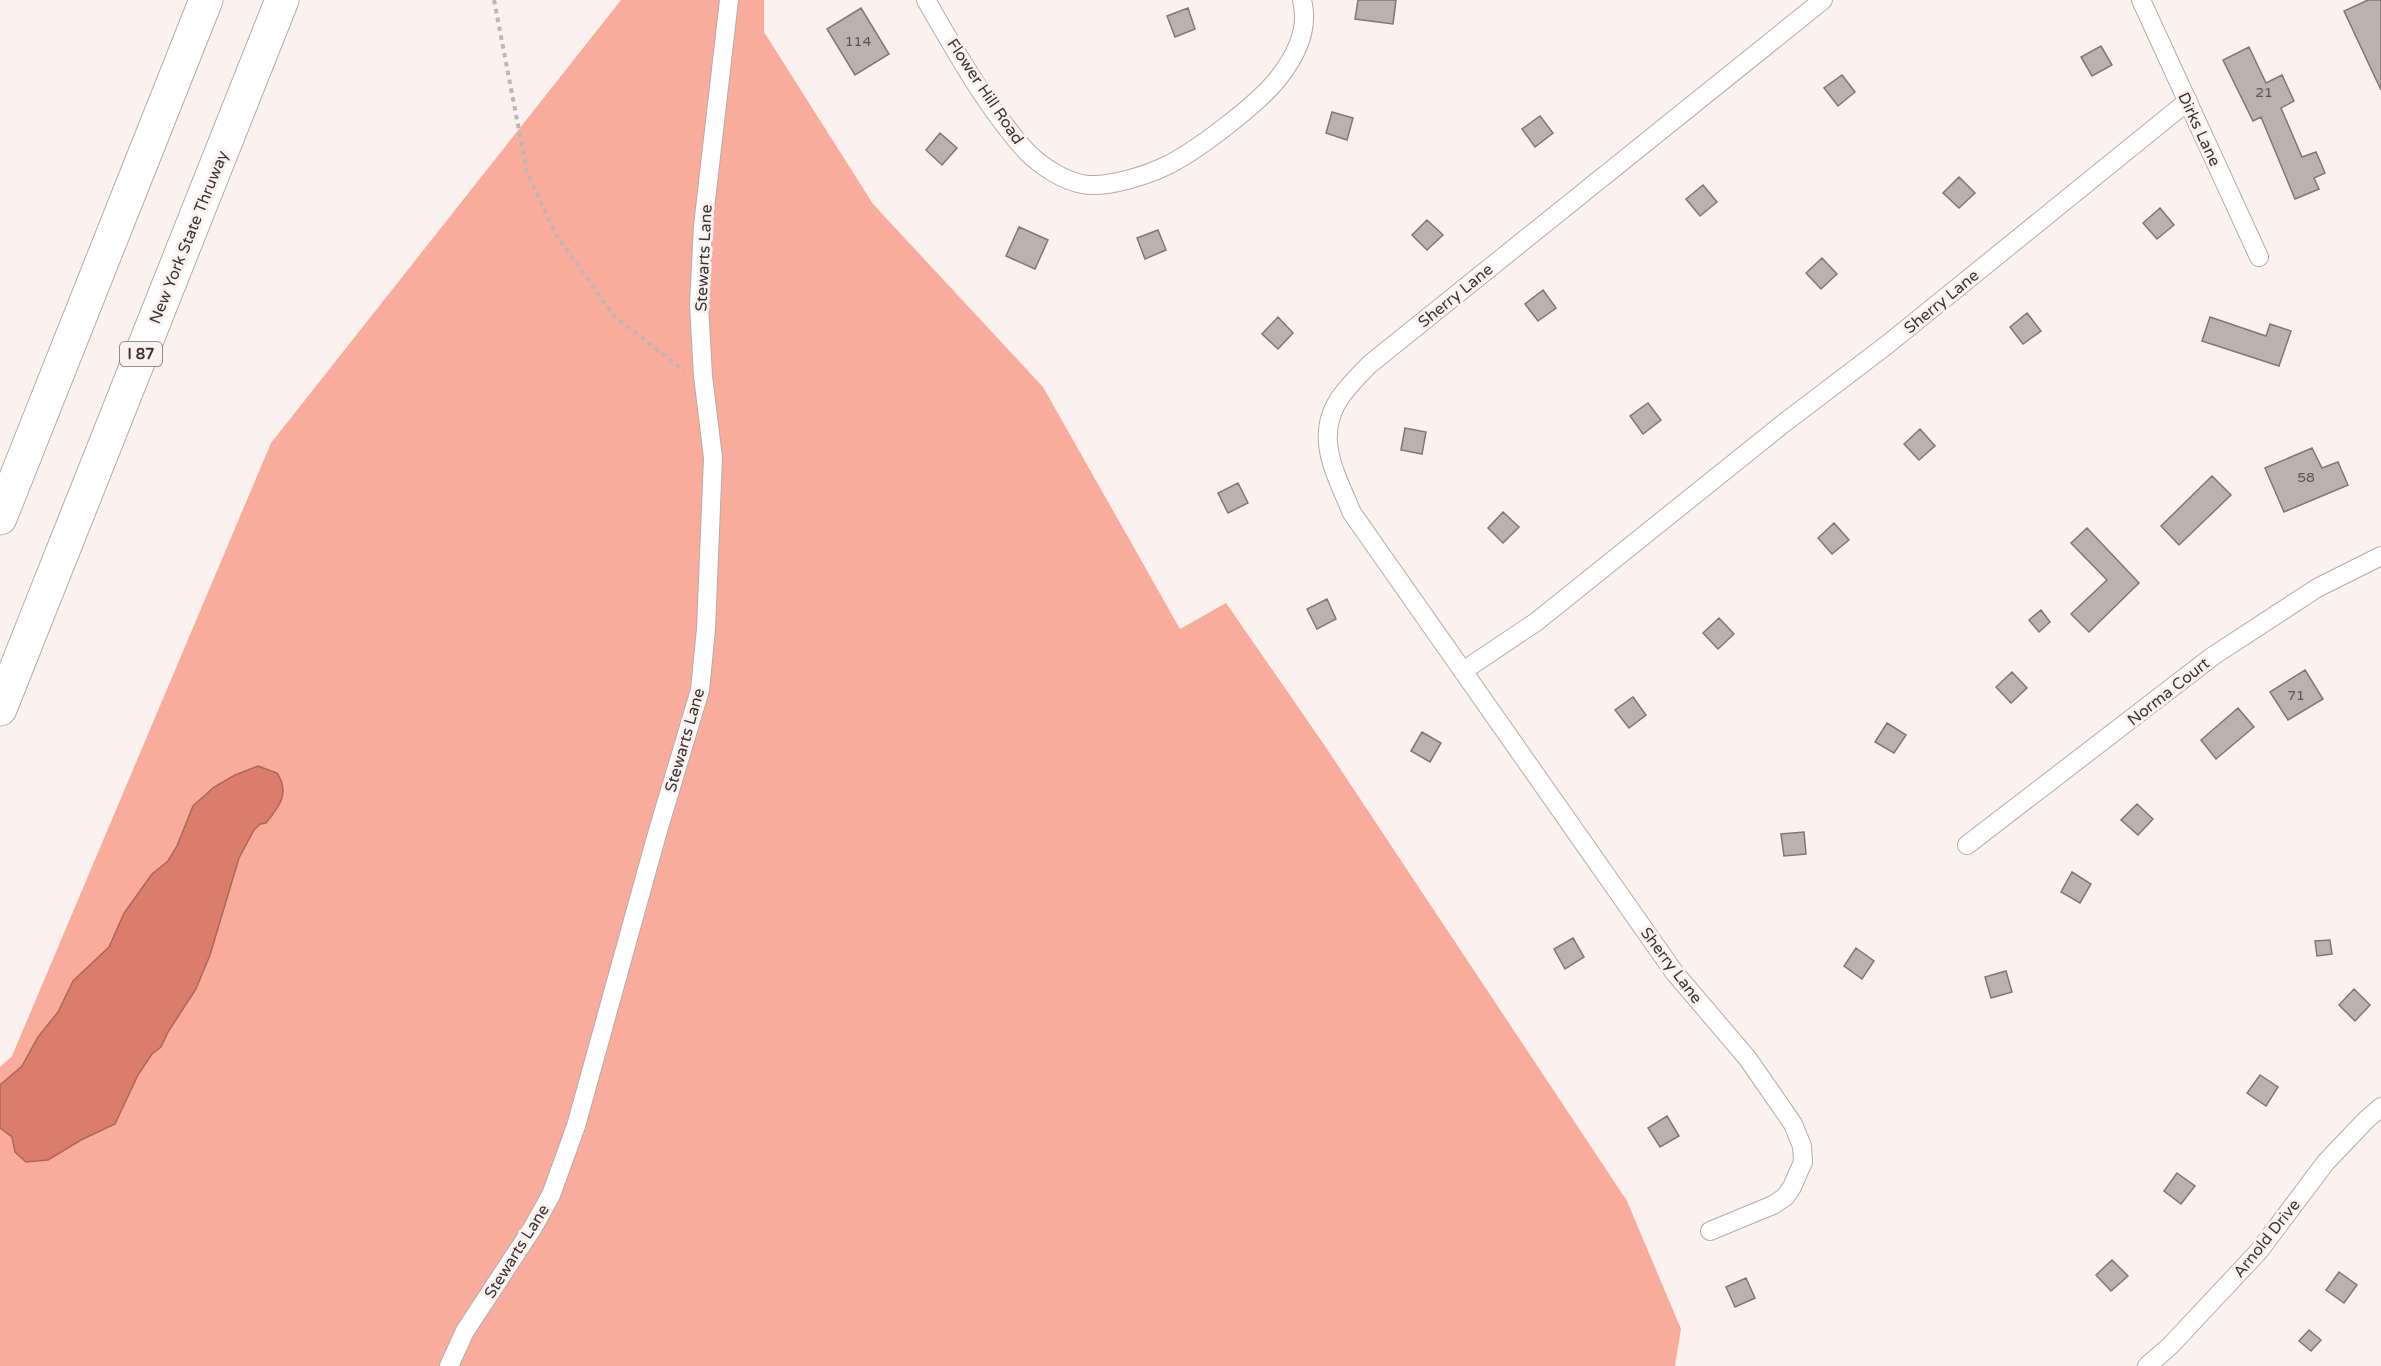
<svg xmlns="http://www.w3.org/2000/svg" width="2381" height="1366" font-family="'Varela Round',sans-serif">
<rect width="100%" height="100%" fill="#fbf1ef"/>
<path fill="#faac9c" d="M621,0h143v32l109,172 170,183 137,242 46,-26 99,143 302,455 54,128 -6,37h-1675v-299l12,-11 259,-613z"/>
<path fill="#da7d6c" stroke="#aa685c" stroke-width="1.5" d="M258,766l19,7c13,20 3,33 -11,50l-6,1 -6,6 -15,28 -29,97 -14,34 -28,43 -7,15 -9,7 -14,21 -23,49 -34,16 -33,20 -22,2 -11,-10 -3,-15 -12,-9v-43l22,-19 16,-29 20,-25 15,-31 36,-34 15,-34 28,-39 16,-13 9,-15 16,-40 21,-19 21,-12z"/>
<path fill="#bbb1af" stroke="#807876" stroke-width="1.5" d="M1358,0h38l-3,24 -38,-5z
M2368,0h13v90l-37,-79z
M861,8l28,46 -34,21 -28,-46z
M1188,8l7,21 -20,8 -8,-21z
M2101,46l11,19 -20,11 -11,-19z
M2249,47l17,36 16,-8 12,26 -13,7 21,49 14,-5 9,21 -11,5 5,11 -24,10 -34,-82 -8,4 -30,-61z
M1842,75l13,17 -17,14 -14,-18z
M1332,112l21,6 -6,22 -21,-7z
M1540,116l13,17 -18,14 -13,-18z
M940,133l17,15 -15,17 -16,-15z
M1959,177l16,16 -16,15 -16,-15z
M1703,185l14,17 -17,14 -14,-17z
M2160,208l14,17 -17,14 -14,-16z
M1427,220l16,15 -16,15 -15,-15z
M1019,227l29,13 -13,29 -29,-13z
M1158,230l8,20 -21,9 -8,-21z
M1822,258l15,16 -16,15 -15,-16z
M1543,290l13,18 -18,13 -13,-17z
M2027,313l14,18 -18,13 -13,-17z
M1278,317l15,16 -15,16 -16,-15z
M2210,317l56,19 4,-12 21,7 -12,35 -77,-25z
M1648,403l13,17 -18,14 -13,-18z
M1405,428l21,4 -4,22 -21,-4z
M1920,429l15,17 -16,14 -15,-16z
M2312,448l10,20 16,-6 10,23 -64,27 -19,-44z
M2212,476l19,19 -52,50 -18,-19z
M1238,483l10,20 -20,10 -10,-20z
M1503,512l16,15 -16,16 -15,-15z
M1834,523l15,17 -17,14 -14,-16z
M2087,528l52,55 -50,49 -18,-18 36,-34 -36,-37z
M1327,599l9,20 -19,10 -10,-20z
M2041,610l9,12 -11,10 -10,-12z
M1719,618l15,16 -16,15 -15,-16z
M2305,670l18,29 -35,21 -18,-28z
M2012,672l15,16 -16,15 -15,-16z
M1633,697l13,18 -17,13 -14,-18z
M2238,708l16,19 -38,32 -15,-19z
M1887,723l19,12 -12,18 -19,-11z
M1422,732l19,11 -11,19 -19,-11z
M2137,804l16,15 -15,16 -17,-15z
M1804,832l2,22 -22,2 -3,-22z
M2072,872l19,12 -11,19 -19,-11z
M1573,938l11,19 -19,12 -11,-20z
M2330,940l2,14 -15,2 -2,-15z
M1856,948l18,13 -12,18 -18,-13z
M2006,971l6,21 -21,6 -6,-21z
M2354,989l16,16 -15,16 -16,-16z
M2260,1075l18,12 -12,19 -19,-13z
M1667,1116l12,20 -19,11 -12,-19z
M2177,1173l18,13 -14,18 -17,-13z
M2112,1260l16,16 -17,15 -15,-16z
M2339,1272l18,13 -13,18 -18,-13z
M1746,1278l9,20 -20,9 -9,-20z
M2309,1330l12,10 -10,11 -12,-10z"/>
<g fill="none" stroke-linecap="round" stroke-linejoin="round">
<defs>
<path id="street" d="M926,0c28,49 63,111 101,152 14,14 35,28 55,32 24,5 66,-9 88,-20 30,-16 90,-61 110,-88 17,-22 29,-49 22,-76
M2141,0l118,257
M1463,671l73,-49 248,-199 104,-79 300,-243
M1967,845l246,-189 104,-68 64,-32
M1710,1231l63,-26 12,-8 7,-10 11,-25 -1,-16 -9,-22 -45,-65 -74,-87 -322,-459c-16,-39 -40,-78 -10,-118 8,-11 18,-21 28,-31l453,-364
M449,1366l16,-35 67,-102 19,-34 25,-69 81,-292 43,-144 6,-61 7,-171 -10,-82 -4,-71 4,-79 26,-226
M2147,1366l23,-20 89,-95 67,-89 40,-42 15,-13"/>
<path id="highway" d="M0,518l206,-518
M0,709l282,-709"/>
</defs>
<use href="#street" stroke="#b5acaa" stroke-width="20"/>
<use href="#highway" stroke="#b5acaa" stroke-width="35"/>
<path stroke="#bfb7b5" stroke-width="4" stroke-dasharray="4.5 4.5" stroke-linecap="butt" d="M494,0l33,172 28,61 58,82 71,56"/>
<use href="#street" stroke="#fff" stroke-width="18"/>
<use href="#highway" stroke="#fff" stroke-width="33"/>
</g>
<g text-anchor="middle" stroke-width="6" stroke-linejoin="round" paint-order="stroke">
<g font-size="14" fill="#5a5554">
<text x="858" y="46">114</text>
<text x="2264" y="97">21</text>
<text x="2306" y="482">58</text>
<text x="2296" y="700">71</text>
</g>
<rect fill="#fbf1ef" stroke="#746e6e" stroke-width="1.5" x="120" y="342" width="42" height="24" rx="4.5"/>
<g font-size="15" font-weight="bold" fill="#3a3636">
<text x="141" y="359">I 87</text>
</g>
<g font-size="16" fill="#3a3636" stroke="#fbf1ef">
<text transform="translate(986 91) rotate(56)" y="6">Flower Hill Road</text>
<text transform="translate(2200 129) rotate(65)" y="6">Dirks Lane</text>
<text transform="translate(188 237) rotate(-68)" y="6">New York State Thruway</text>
<text transform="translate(703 258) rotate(-87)" y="6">Stewarts Lane</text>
<text transform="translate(1455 295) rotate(-39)" y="6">Sherry Lane</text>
<text transform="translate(1941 301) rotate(-39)" y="6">Sherry Lane</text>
<text transform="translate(2168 691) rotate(-38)" y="6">Norma Court</text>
<text transform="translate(684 740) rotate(-74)" y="6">Stewarts Lane</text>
<text transform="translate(1672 965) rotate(53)" y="6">Sherry Lane</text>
<text transform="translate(2266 1238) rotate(-51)" y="6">Arnold Drive</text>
<text transform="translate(516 1251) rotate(-58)" y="6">Stewarts Lane</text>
</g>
</g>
</svg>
